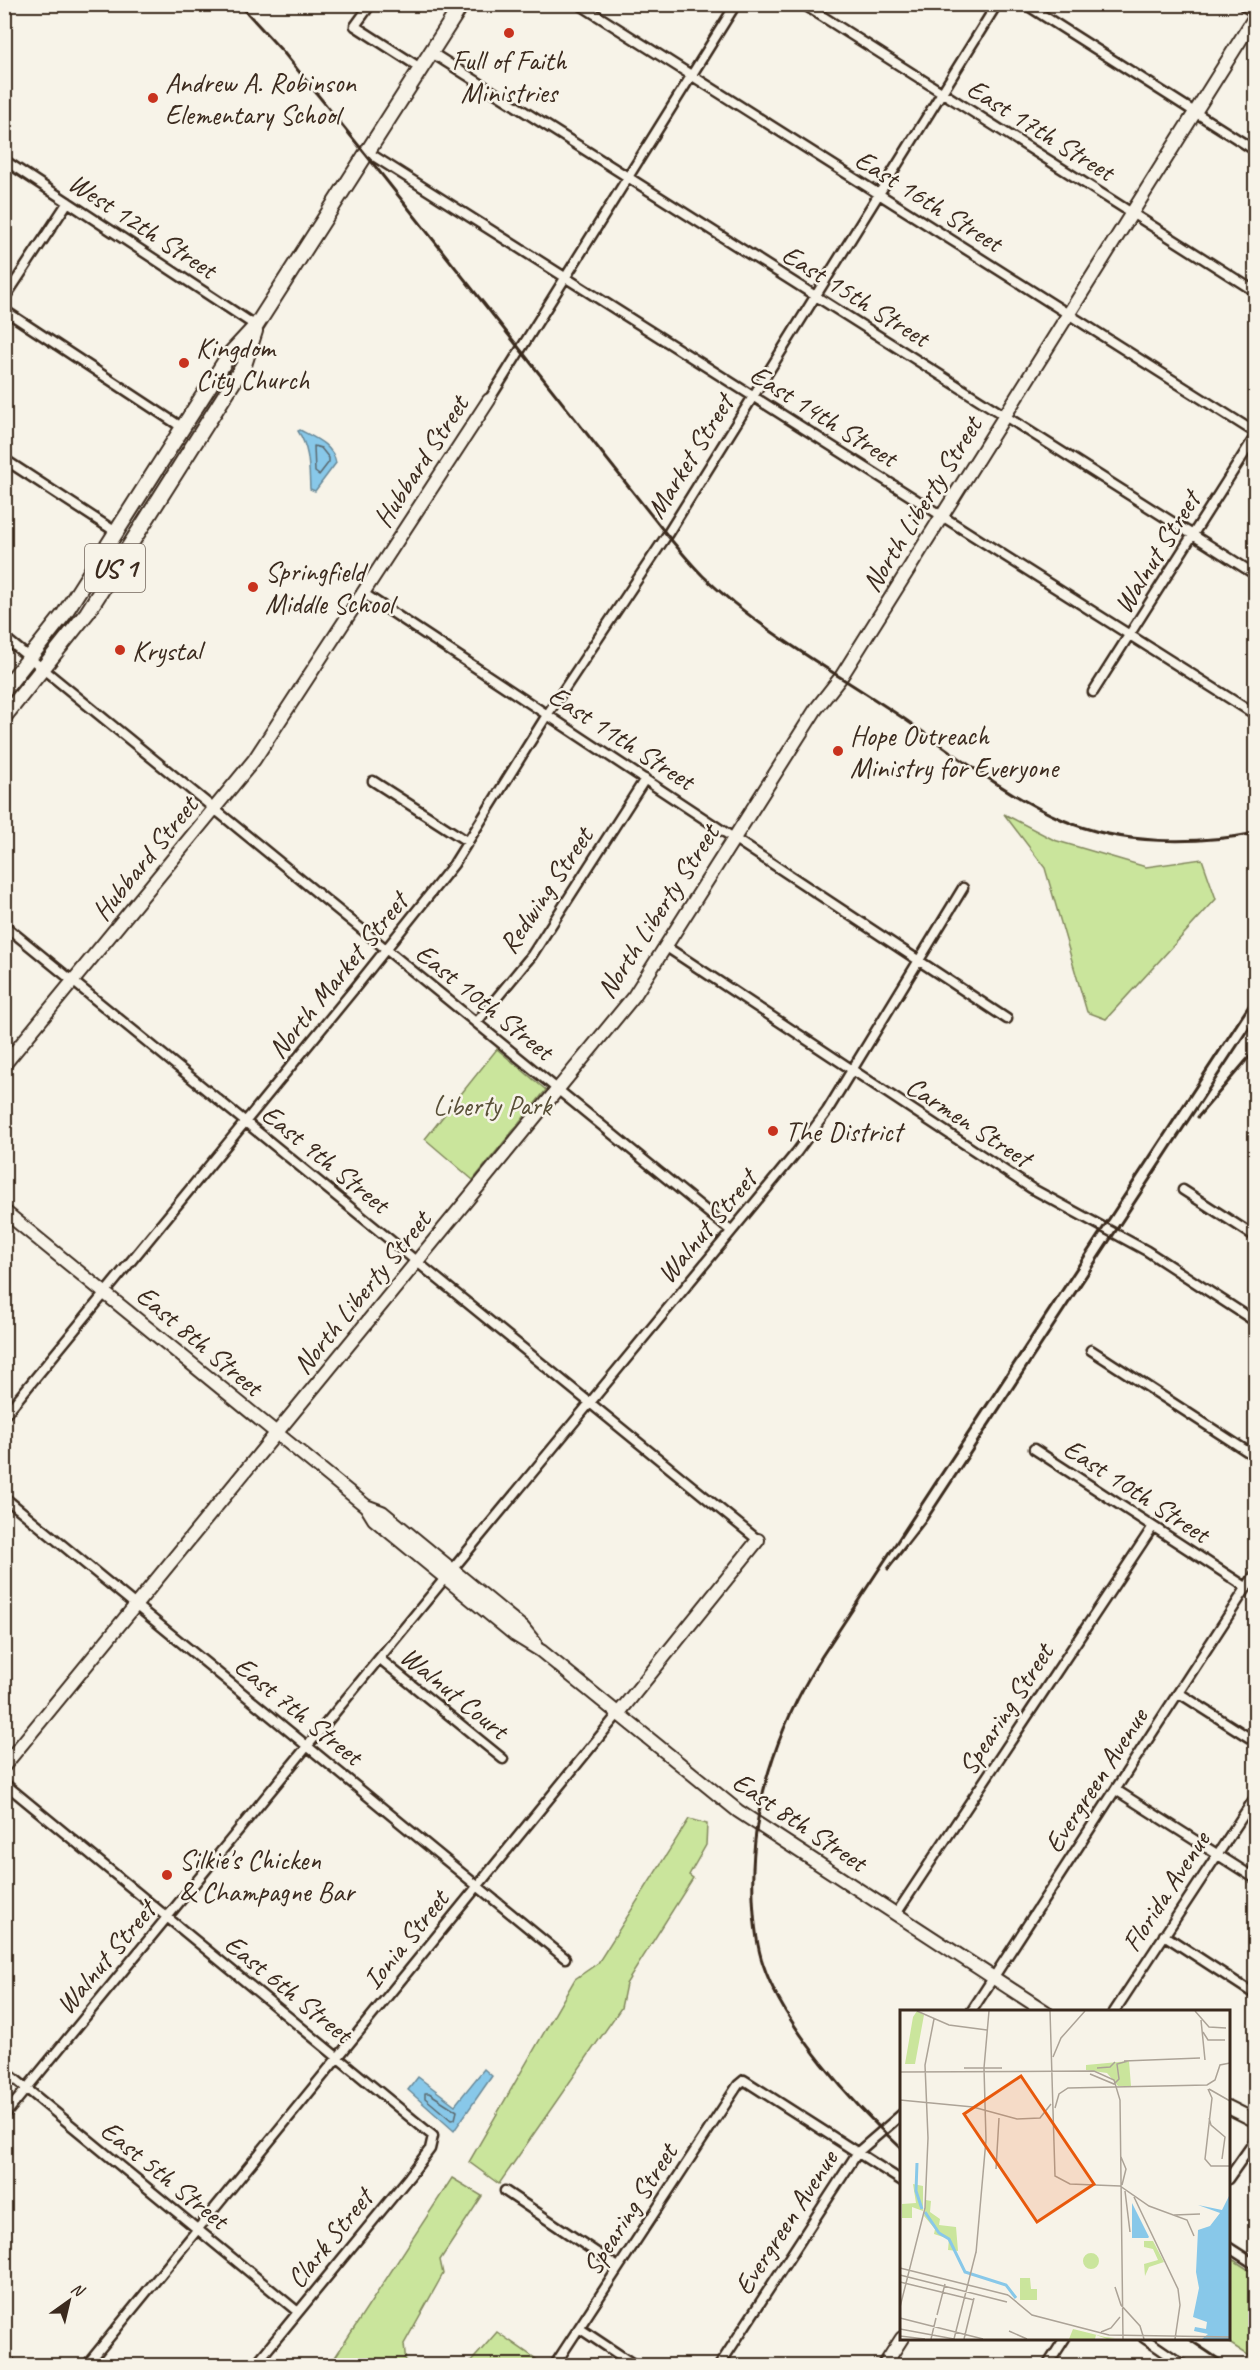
<svg xmlns="http://www.w3.org/2000/svg" width="1260" height="2370" font-family="Caveat,sans-serif">
<rect width="100%" height="100%" fill="#f7f3e8"/>
<filter id="ink" filterUnits="userSpaceOnUse"><feTurbulence type="fractalNoise" baseFrequency=".0167" numOctaves="2"/><feDisplacementMap in="SourceGraphic" scale="12" xChannelSelector="R" yChannelSelector="G"/><feConvolveMatrix kernelMatrix="1 2 1 2 8 2 1 2 1" color-interpolation-filters="sRGB"/></filter>
<g filter="url(#ink)">
<path fill="#cae59c" stroke="#82885d" stroke-width="1.5" d="M1004,814l50,26 92,27 56,-8 14,40 -110,120 -19,-7 -42,-144z
M497,1049l49,41 -73,90 -48,-41z
M689,1819l18,5 -1,21 -17,30 4,3 -67,106 -5,24 -122,176 -30,-22 106,-183 23,-16z
M452,2178l30,18 -42,64 3,14 -39,70 2,21h-76z
M1229,2257l26,17 1,77 -5,6 -28,-18 5,-1z
M497,2332l42,29 -2,4h-69z"/>
<path fill="#88c8e9" stroke="#698998" stroke-width="1.5" d="M300,430c15,8 33,15 36,33l-21,28 -5,-2c-1,-20 0,-40 -12,-58z
M484,2069l8,7 -38,55 -46,-41 10,-13 37,28z"/>
<g fill="none" stroke-linecap="round" stroke-linejoin="round">
<path stroke="#5a696f" stroke-width="1.5" d="M314,446l7,2 8,10v4l-10,13 -4,-3z
M425,2093h4l28,18 -2,8 -4,1 -26,-22z"/>
<defs>
<path id="street" d="M371,4l-16,22 67,43
M579,4l677,429
M803,4l453,288
M1025,4l231,147
M432,53l824,522
M369,153l887,562
M4,160l252,166
M4,299l64,-97
M4,310l179,118
M489,400l247,-396
M4,459l112,73
M363,593l644,426
M4,637l727,594
M1093,692l163,-257
M373,781l95,61
M4,925l754,615
M665,946l366,242 116,63 109,71
M476,1023l56,-68 113,-176
M1183,1190l73,47
M1091,1350l165,107
M4,1416l351,-428 99,-124 93,-149 120,-180 330,-531
M1034,1449l212,138
M4,1497l561,461
M452,1570l344,-417 31,-42 136,-223
M380,1659l123,100
M1179,1693l77,49
M4,1783l429,353 -3,13 -21,28 -155,189
M1116,1790l140,89
M896,1914l256,-386
M1164,1935l92,60
M971,2012l285,-439
M1114,2012l142,-216
M4,2070l294,242
M4,2116l442,-539
M1228,2179l28,-40
M505,2191l113,76
M1228,2247l28,18
M579,2328l57,38
M1144,2338l41,28
M4,2358l10,8
M86,2366l532,-652
M554,2366l184,-281 6,-5 158,101
M719,2366l139,-214 44,-38
M1047,2366l18,-28"/>
<path id="secondary" d="M1244,4l12,8
M4,1065l250,-305 235,-360
M4,1211l362,295 8,13 141,116 26,16 197,160 308,201
M366,1506l16,6 141,116 12,15
M618,1714l140,-174
M4,1766l630,-770 182,-287 25,-32 415,-662
M1228,2107l28,14
M884,2366l18,-28"/>
<path id="primary" d="M4,690l60,-76 165,-259 27,-29 206,-322
M4,717l83,-104 157,-248 11,-34"/>
</defs>
<use href="#street" stroke="#3b2a1e" stroke-width="13"/>
<use href="#secondary" stroke="#3b2a1e" stroke-width="16"/>
<use href="#primary" stroke="#3b2a1e" stroke-width="18"/>
<use href="#street" stroke="#f7f3e8" stroke-width="8"/>
<use href="#secondary" stroke="#f7f3e8" stroke-width="12"/>
<use href="#primary" stroke="#f7f3e8" stroke-width="14"/>
<path stroke="#3b2a1e" stroke-width="3" d="M239,4l45,49 83,103 300,379c11,13 23,28 36,41 56,54 135,98 200,142 52,36 102,77 160,102 58,25 132,25 193,13
M1198,1117l58,-68
M888,1569l39,-50 329,-502
M902,2149c-49,-45 -118,-122 -139,-185 -7,-20 -9,-45 -10,-67 -3,-89 22,-166 69,-241l434,-661
M1187,2338l42,28"/>
</g>
</g>
<g fill="#c8321e" stroke="#f7f3e8" stroke-width="2">
<circle cx="509" cy="33" r="6"/>
<circle cx="153" cy="98" r="6"/>
<circle cx="184" cy="363" r="6"/>
<circle cx="253" cy="587" r="6"/>
<circle cx="120" cy="650" r="6"/>
<circle cx="838" cy="751" r="6"/>
<circle cx="773" cy="1131" r="6"/>
<circle cx="167" cy="1875" r="6"/>
</g>
<g text-anchor="middle" stroke-width="5" stroke-linejoin="round" paint-order="stroke">
<rect fill="#f7f3e8" stroke="#73665b" stroke-width="1.5" x="85" y="544" width="60" height="48" rx="4.5"/>
<g font-size="27" font-weight="bold" fill="#3b2a1e">
<text x="115" y="577">US 1</text>
</g>
<g font-size="28" fill="#3b2a1e" stroke="#f7f3e8" text-anchor="start">
<text x="509" y="70" text-anchor="middle">Full of Faith<tspan x="509" dy="32">Ministries</tspan></text>
<text x="165" y="92">Andrew A. Robinson<tspan x="165" dy="32">Elementary School</tspan></text>
<text x="196" y="357">Kingdom<tspan x="196" dy="32">City Church</tspan></text>
<text x="265" y="581">Springfield<tspan x="265" dy="32">Middle School</tspan></text>
<text x="132" y="660">Krystal</text>
<text x="850" y="745">Hope Outreach<tspan x="850" dy="32">Ministry for Everyone</tspan></text>
<text x="785" y="1141">The District</text>
<text x="179" y="1869">Silkie's Chicken<tspan x="179" dy="32">&amp; Champagne Bar</tspan></text>
</g>
<g font-size="28" fill="#3b2a1e" stroke="#f7f3e8">
<text transform="translate(1041 129) rotate(32)" y="10">East 17th Street</text>
<text transform="translate(929 200) rotate(32)" y="10">East 16th Street</text>
<text transform="translate(143 225) rotate(33)" y="10">West 12th Street</text>
<text transform="translate(856 295) rotate(32)" y="10">East 15th Street</text>
<text transform="translate(824 415) rotate(32)" y="10">East 14th Street</text>
<text transform="translate(689 456) rotate(-58)" y="10">Market Street</text>
<text transform="translate(420 461) rotate(-57)" y="10">Hubbard Street</text>
<text transform="translate(921 504) rotate(-58)" y="10">North Liberty Street</text>
<text transform="translate(1156 552) rotate(-58)" y="10">Walnut Street</text>
<text transform="translate(622 737) rotate(33)" y="10">East 11th Street</text>
<text transform="translate(144 858) rotate(-51)" y="10">Hubbard Street</text>
<text transform="translate(545 890) rotate(-56)" y="10">Redwing Street</text>
<text transform="translate(657 911) rotate(-57)" y="10">North Liberty Street</text>
<text transform="translate(337 975) rotate(-51)" y="10">North Market Street</text>
<text transform="translate(485 1001) rotate(39)" y="10">East 10th Street</text>
<text transform="translate(969 1121) rotate(33)" y="10">Carmen Street</text>
<text transform="translate(326 1158) rotate(39)" y="10">East 9th Street</text>
<text transform="translate(706 1226) rotate(-50)" y="10">Walnut Street</text>
<text transform="translate(361 1292) rotate(-51)" y="10">North Liberty Street</text>
<text transform="translate(200 1340) rotate(40)" y="10">East 8th Street</text>
<text transform="translate(1137 1490) rotate(33)" y="10">East 10th Street</text>
<text transform="translate(455 1692) rotate(39)" y="10">Walnut Court</text>
<text transform="translate(1005 1709) rotate(-57)" y="10">Spearing Street</text>
<text transform="translate(299 1710) rotate(39)" y="10">East 7th Street</text>
<text transform="translate(1095 1780) rotate(-57)" y="10">Evergreen Avenue</text>
<text transform="translate(800 1821) rotate(34)" y="10">East 8th Street</text>
<text transform="translate(1165 1891) rotate(-57)" y="10">Florida Avenue</text>
<text transform="translate(405 1939) rotate(-51)" y="10">Ionia Street</text>
<text transform="translate(105 1957) rotate(-50)" y="10">Walnut Street</text>
<text transform="translate(289 1988) rotate(39)" y="10">East 6th Street</text>
<text transform="translate(165 2174) rotate(39)" y="10">East 5th Street</text>
<text transform="translate(629 2209) rotate(-57)" y="10">Spearing Street</text>
<text transform="translate(785 2222) rotate(-57)" y="10">Evergreen Avenue</text>
<text transform="translate(329 2238) rotate(-51)" y="10">Clark Street</text>
</g>
<g font-size="28" fill="#584f37" stroke="#f7f3e8">
<text x="492" y="1115">Liberty Park</text>
</g>
</g>
<g transform="translate(900 2010)">
<rect width="330" height="330" fill="#f7f3e8"/>
<path d="M17,1l7,4 -9,49h-10l8,-47zM229,51l2,25h-13l-11,-13 -21,-3v-5zM13,174l10,2v25l-11,-4v11h-10v-14l14,-1zM26,190l5,1 -1,11 10,7 -1,6 17,2 2,24 -10,-1 1,-11 -15,-5 1,-5 -11,-13zM244,231h9l11,21 -15,5 -4,9 -1,-12 14,-4 -5,-11 -9,-2zM183 251a8 8 0 1 1 16 0a8 8 0 1 1-16 0ZM120,268h10l1,11h6v11h-17zM173,319l32,8 10,1 -8,1 -11,-4 -1,4h-26z" fill="#cae59c"/>
<path d="M330,184v145h-28l6,-5 -14,-3 1,-4 11,2 1,-7 -14,-5 6,-29 -3,-16 2,-42 12,-4 10,-13 -22,-8 24,5zM232,193l17,34 -1,1h-16z" fill="#88c8e9"/>
<path fill="none" stroke="#88c8e9" stroke-width="3" d="M17,153l-1,28 6,18M25,202l14,21 10,6 16,33 41,13 10,13"/>
<path fill="none" stroke="#aca397" stroke-width="1.5" d="M17,1l32,14 38,5M150,1l5,165 15,8 50,2 29,20 38,14 7,16M295,1l14,16 17,1M301,10l4,40M303,22l5,8h17M153,47l8,-19 24,-27M224,51l76,-3M64,58h38M197,58l13,-1 5,-5M0,62l194,-1 20,9 6,20 3,239M190,64l24,10 5,-5 -2,-15 11,-3M308,79l4,9 -7,61 6,7h19M309,79l21,12M0,90l73,7 44,12 23,-1 11,-14M155,98l4,-14 9,-6 139,-3 8,-5 5,-15 10,-2M309,108l2,7 14,12 -3,22M221,147l5,12 -4,16M96,159l3,-51M225,181l5,41M234,187l44,92 2,16 -5,34M274,205l26,-1M76,243l10,-113 -2,-72 5,-57M0,258l108,27M0,265l107,27M0,272l74,18M215,277l6,18 19,21 4,13M108,285l24,20 77,20 121,2M0,297l25,-99 3,-70 -3,-73 9,-46M37,305l8,-31M0,308l83,21M0,319l54,10M109,321l18,8M201,322l10,-4 9,-11M0,326l25,3M31,329l5,-21M54,329l22,-87M64,329l10,-41"/>
<path fill="#e8590c" fill-opacity="0.15" stroke="#e8590c" stroke-width="3" d="M121,66l73,108 -57,38 -73,-108z"/>
<rect width="330" height="330" fill="none" stroke="#3b2a1e" stroke-width="3"/>
</g>
<rect width="1260" height="2370" fill="none" stroke="#f7f3e8" stroke-width="24"/>
<rect x="12" y="12" width="1236" height="2346" fill="none" stroke="#3b2a1e" stroke-width="2" filter="url(#ink)"/>
<g transform="translate(69 2301) rotate(34)" stroke="#f7f3e8" stroke-width="4.5" paint-order="stroke">
<path d="M0-4.5L10 22L0 15L-10 22Z" fill="#3b2a1e"/>
<text y="-9" font-size="16" font-weight="bold" text-anchor="middle" fill="#3b2a1e">N</text>
</g>
</svg>
